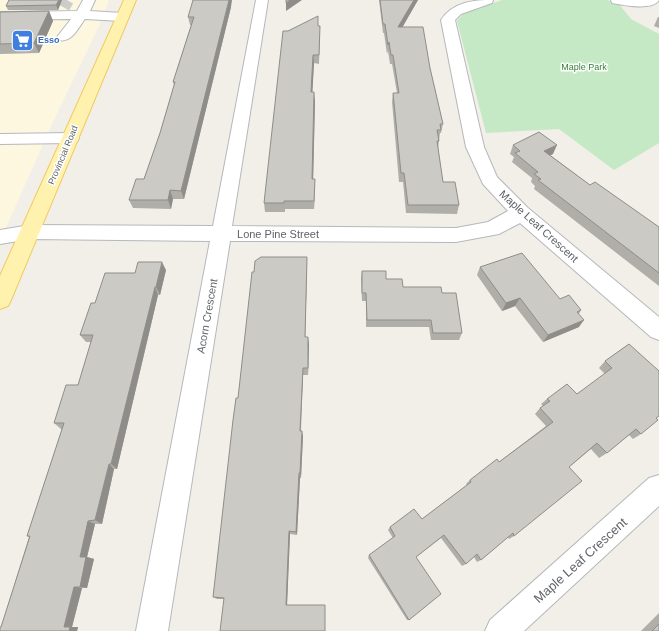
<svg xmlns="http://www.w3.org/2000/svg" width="659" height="631" font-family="Arial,sans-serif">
<rect width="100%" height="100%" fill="#f1efe8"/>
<path fill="#fef7e0" d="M0,0h109l-10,26 -46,96 -53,119z"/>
<path fill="#c5e8c5" d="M502,0h105l12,4 12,15 28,15v109l-45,27 -55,-41 -73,4 -29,-112 6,-7z"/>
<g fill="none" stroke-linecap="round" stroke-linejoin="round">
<path stroke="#ccccc8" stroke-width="14" stroke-dasharray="14 7" stroke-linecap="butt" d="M63,7l4,-7"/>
<defs>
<path id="minor" d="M83,0h12l-5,11 32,2 5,1 2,3 -2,3 -5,1 -37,-2c-7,9 -13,24 -26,21l-2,-3 14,-18 -71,1v-8l77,-1z
M256,0h12l-36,226 224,2 32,-6 20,-11 -25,-27 -17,-37 -25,-127c12,-18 32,-20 52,-20l-1,3 -31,11 -6,6 29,127 13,30 31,31 131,109v23l-8,-3 -131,-114 -21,11 -43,8 -226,-1 -62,390h-32l74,-390 -180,-2 -30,5v-14l30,-5 183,1z
M611,0h48c-6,11 -36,5 -47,3z
M71,133l6,1 2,4 -2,4 -6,1 -71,1v-10z
M659,475v31l-135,125h-39l5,-11 159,-142z"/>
<path id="major" d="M124,0h12l-125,300 -3,6 -8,3v-33z"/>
</defs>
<use href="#minor" stroke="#b5b8bc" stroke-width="2"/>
<use href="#major" stroke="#f2c960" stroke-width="2"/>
<use href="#minor" fill="#fff" fill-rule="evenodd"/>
<use href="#major" fill="#fff2af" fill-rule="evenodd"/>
</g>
<path fill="#afaea9" d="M9,0h53l-4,10h-50l-2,-4z
M379,0h39l-16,27 28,41 13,56 -2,9h-1l-2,15 5,34 16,23 -2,9 -51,-1 -3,-31h-4l-7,-80 1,-9h4l-5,-29h-2l-2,-13 -1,3 -3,-21h-1z
M231,7l-47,192h-11l-2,10 -38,-1 -4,-8 15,-21 16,-46 14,-48 -1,-3 18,-57h-1l-2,-8z
M49,11l4,10 -14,32 -39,1v-42z
M658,17h1v11l-5,-2z
M318,26l2,9 -1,29 -5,-1 -2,29 3,9 -2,78h2l-1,30h-29v3h-20l-1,-9 24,-172z
M513,145l40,9 -3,1 40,30 69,42v59l-125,-97 1,-3 -4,-4 1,-4 -20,-16 2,-5 -4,-3z
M307,257v8l-2,72 4,7 -1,31h-5l-2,56 2,5 -2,42h-1l-3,57 -7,-1 -3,71 38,26 -101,-32h-7l-4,-2 41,-325z
M480,267l80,32 21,11 -2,4v13l-36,15 -28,-36 -13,5 -25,-36z
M166,270l-6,25h-2l-41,174h-3l-12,55h-7l-8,33 7,2 -7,29h-5l-10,39h6l-1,4h-77l29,-94 -2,-1 35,-107h-1l-7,-6 24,-38 13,-43h-5l-6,-7 15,-32z
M362,271l24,8 17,8 39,6 20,40 -3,7h-28l-2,-13h-63v-26h-4l-1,-22z
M629,344l27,74 -15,16 -8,5 -4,-4 -22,18 -8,5 -8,-9 -22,18 -55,69 -5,3 -1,-2 -27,23 -4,2 -3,-5 -8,7 -4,2 -21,-28 -25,19 -7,63h-2l-39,-62 1,-3 24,-17 -5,-8 2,-3 32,-8 45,-34 -1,-1 4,-4 29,-18 47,-36 -11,-12 5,-6 3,-2 -2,-2 6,-5 30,-5 28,-20 -6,-6 6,-7z
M659,613v18h-18z"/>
<path fill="#8f8d8a" d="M59,0h3l-4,10 -2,-5z
M229,0h3l-1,7 -47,192 -3,-8z
M290,0h12l-16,11v-8z
M414,0h4l-20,35v-8z
M49,11l4,10 -14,32 -5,-10z
M313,55l1,8 -2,38 -1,-9z
M314,92l1,9 -2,86 -1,-8z
M557,145l-4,9 -12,6 3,-9z
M315,179v8l-1,22v-8z
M170,190l3,9 -2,10 -3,-9z
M307,257v8l-2,79v-7z
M162,262l4,8 -6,25 -4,-8z
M155,287l3,8 -41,174 -6,-5z
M520,298l-5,8 -13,5 4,-8z
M584,320l-5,7 -36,15 5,-7z
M308,337l1,7 -1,31z
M303,368v7l-3,61v-5z
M302,431l1,5 -2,42 -1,-5z
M109,464l5,5 -12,55 -7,-4z
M299,473l1,5 -3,57 -1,-3z
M88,521l7,3 -8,33 7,2 -7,29 -7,-1v-30z
M289,531l1,3 -3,72 -1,-1z
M74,587l8,1 -10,39h6l-1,4h-8l-5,-4z"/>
<path fill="#cccac5" stroke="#8f8d8a" d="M9,0h50l-3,5 -50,1z
M193,0h36l-48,191 -11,-1 -2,10h-39l7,-21h8l16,-46 15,-51h-2l21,-65h-6z
M286,0h4l-4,3z
M380,0h34l-16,27h25l7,41 13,56h-3l1,6h-4l2,11h-2l6,41h12l4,23h-51l-4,-32h-3l-8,-80h6l-6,-38h-2l-2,-13 -1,3 -3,-21h-2z
M49,11l-15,32 -34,1v-32z
M318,16v10h2l-1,29h-6l-2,37h3l-2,87h3l-1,22h-30v2h-20l19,-172h5z
M539,132l18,13 -13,6 46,34 5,-3 64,45v46l-121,-93 3,-1 -7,-5 4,-2 -23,-19 5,-2 -7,-6z
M522,253l38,46 9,-4 12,15 -4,2 7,8 -36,15 -28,-37 -14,5 -26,-36z
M261,257h46l-2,80h3v31h-5l-3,63h2l-2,42h-1l-3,59 -7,-1 -3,74h39v26h-105l4,-33 -11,-1 20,-177 3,-22h2l14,-126h2l1,-11z
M138,262h24l-6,25h-1l-44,177h-2l-14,56 -7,1 -8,36h6l-6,30h-6l-10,40h6l-1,4h-69v-4h1l29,-91h-3l37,-113h-10l12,-38h12l15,-50h-13l11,-32h4l10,-30h30z
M362,271h24v8h16l1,8h38l1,6h14l6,40h-29l-2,-13h-64l-1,-27h-4z
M629,344l30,27v45l-3,2 2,2 -17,14 -5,-5 -29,24 -10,-10 -28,24 13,14 -68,55 -1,-3 -32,27 -4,-6 -11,10 -22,-29 -28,22 25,37 -32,26 -40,-65 26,-19 -5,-9 24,-18 8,10 49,-37 -1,-2 27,-21 2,3 54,-40 -13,-14 10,-7 -3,-2 20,-15 10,10 35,-26 -7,-7z
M659,624v7h-7z"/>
<defs>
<symbol id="supermarket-square" viewBox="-11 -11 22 22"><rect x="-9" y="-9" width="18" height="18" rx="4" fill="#3f7fe0" stroke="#fff"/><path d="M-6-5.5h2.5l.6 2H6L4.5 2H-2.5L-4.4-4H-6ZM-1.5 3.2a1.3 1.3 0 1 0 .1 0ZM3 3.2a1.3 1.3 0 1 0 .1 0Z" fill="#fff"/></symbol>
</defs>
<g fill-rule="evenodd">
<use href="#supermarket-square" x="10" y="28" width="25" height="25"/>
</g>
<g text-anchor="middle" stroke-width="3" stroke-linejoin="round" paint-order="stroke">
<g font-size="9" font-weight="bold" fill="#366cbe" stroke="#fff" text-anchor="start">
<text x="38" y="43">Esso</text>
</g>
<g font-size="9" fill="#348238" stroke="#fff">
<text x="584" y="70">Maple Park</text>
</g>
<g font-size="9" fill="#5f6368" stroke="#fff">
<text transform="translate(63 155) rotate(-67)" y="3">Provincial Road</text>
</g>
<g font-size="11" fill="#5f6368" stroke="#fff">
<text transform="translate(539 226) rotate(42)" y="4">Maple Leaf Crescent</text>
<text x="278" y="238">Lone Pine Street</text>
<text transform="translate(207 316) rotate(-80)" y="4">Acorn Crescent</text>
</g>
<g font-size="13" fill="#5f6368" stroke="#fff">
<text transform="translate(580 560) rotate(-42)" y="5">Maple Leaf Crescent</text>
</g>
</g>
</svg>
